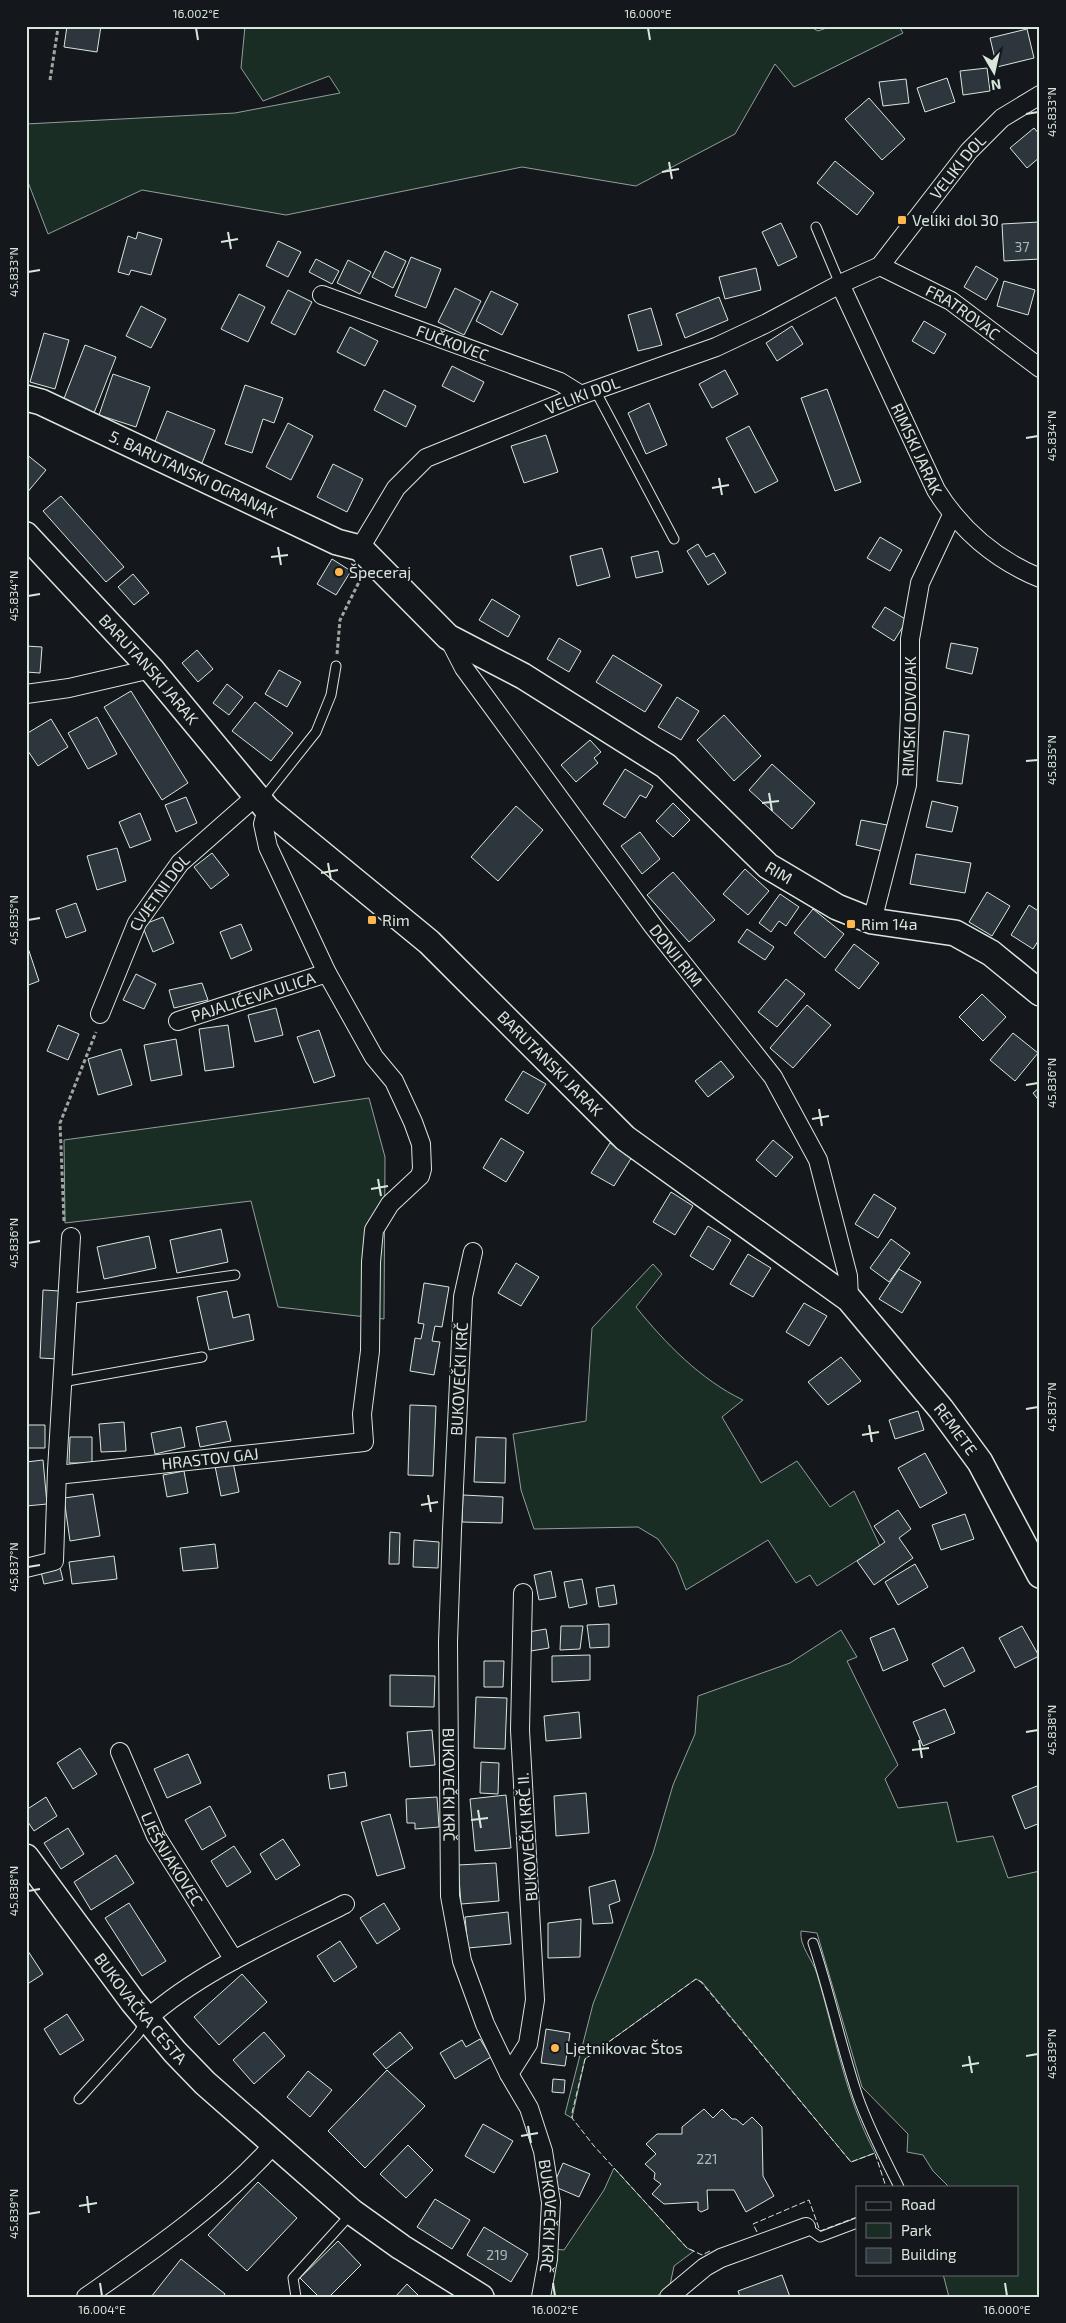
<svg xmlns="http://www.w3.org/2000/svg" width="1066" height="2323" font-family="'Exo 2',sans-serif">
<rect width="100%" height="100%" fill="#14181c"/>
<path fill="#1a2d24" stroke="#939e99" d="M245,26h564l9,5 14,-5h67l4,7 -109,54 -19,-23 -40,70 -99,52 -114,-19 -236,48 -144,-25 -94,44 -22,-57v-53l209,-11 105,-20 -11,-17 -66,25 -22,-33z
M369,1098l16,59 -1,162 -106,-12 -27,-106 -186,22 -1,-83z
M653,1264l9,10 -26,33c29,36 65,73 107,93l-21,17 39,66 36,-22 33,46 24,-16 26,55 -63,40 -7,-11 -14,8 -28,-43 -82,50 -10,-26 -18,-25 -20,-12 -104,2 -13,-39 -8,-56 73,-13 6,-93z
M841,1630l16,27 -10,4 51,104 -13,14 13,29 49,-6 10,40 36,-6 15,42 32,-7v426h-91l-6,-23h74v-87h-68l-16,-16 -10,-16 -16,-3 1,-18 -46,-47 -45,-154 -16,-2c-2,15 12,29 16,43 18,60 28,123 58,179l-24,9 -149,-180 -6,-3 -111,80 -13,59 -7,-4 28,-110 60,-151 20,-68 22,-51 3,-38 92,-33z
M614,2168l73,80 7,3 -20,15 -4,19 -14,12h-109l8,-48 9,1 40,-60z"/>
<path fill="#2c363c" stroke="#d8e6dc" d="M67,26h34l-4,26 -33,-5z
M1027,29l7,29 -37,9 -7,-29z
M987,68l3,23 -27,4 -3,-24z
M947,78l8,24 -30,10 -8,-24z
M906,79l3,24 -26,3 -4,-24z
M869,98l36,41 -23,21 -37,-41z
M1034,128l6,7v22l-13,11 -17,-20z
M835,161l39,32 -17,22 -40,-32z
M1039,222l1,37 -36,2 -2,-37z
M781,223l16,34 -19,9 -16,-34z
M138,232l24,7 -11,36 -20,-5 -2,5 -11,-3 10,-36 8,3z
M278,241l23,11 -13,25 -22,-11z
M385,251l21,10 -13,27 -21,-11z
M411,257l30,12 -15,39 -31,-12z
M316,259l23,12 -7,13 -23,-12z
M348,260l23,12 -11,22 -23,-11z
M976,266l22,13 -12,21 -22,-13z
M756,268l5,22 -36,9 -6,-22z
M1004,281l31,9 -7,25 -31,-9z
M455,288l26,13 -17,34 -26,-13z
M288,290l24,12 -17,33 -24,-12z
M491,291l27,13 -16,31 -26,-14z
M239,294l26,13 -17,35 -27,-13z
M719,297l9,23 -43,18 -9,-24z
M141,306l25,13 -15,29 -25,-12z
M651,308l11,37 -24,6 -10,-36z
M924,321l22,13 -12,20 -22,-13z
M792,326l11,18 -26,17 -11,-18z
M350,327l28,14 -13,25 -28,-14z
M44,333l25,7 -14,49 -25,-7z
M85,345l31,12 -22,56 -31,-12z
M452,366l32,16 -10,20 -32,-16z
M725,370l13,24 -26,14 -13,-24z
M113,374l37,13 -14,40 -37,-12z
M245,385l38,13 -9,25 -11,-4 -11,34 -27,-9z
M827,389l34,93 -26,9 -34,-93z
M384,390l32,16 -10,21 -32,-17z
M649,403l18,42 -21,9 -18,-41z
M167,411l48,19 -13,33 -48,-19z
M288,423l25,13 -22,44 -25,-13z
M749,426l29,55 -23,12 -29,-55z
M546,435l12,37 -34,11 -13,-37z
M26,454l20,16 -20,24z
M333,464l30,15 -16,33 -30,-15z
M61,496l63,71 -18,15 -63,-71z
M880,537l22,13 -12,21 -23,-13z
M698,544l8,13 8,-4 12,20 -18,12 -21,-34z
M602,548l8,29 -33,9 -7,-30z
M658,551l5,21 -27,6 -5,-21z
M332,559l19,12 -15,24 -19,-11z
M133,574l16,19 -15,12 -16,-18z
M492,599l28,17 -12,21 -29,-17z
M885,607l22,13 -13,21 -22,-14z
M559,638l22,13 -12,21 -22,-13z
M951,643l27,5 -6,26 -26,-6z
M26,646l16,1 -2,26 -14,-1z
M197,650l16,19 -15,13 -16,-19z
M613,655l49,30 -17,27 -49,-30z
M279,670l22,12 -14,25 -22,-13z
M227,684l16,13 -14,18 -16,-12z
M131,691l57,92 -26,17 -58,-93z
M677,697l22,14 -18,29 -23,-13z
M255,702l38,31 -22,28 -39,-30z
M724,715l37,41 -27,25 -37,-41z
M97,717l20,37 -29,15 -20,-36z
M51,719l17,28 -30,19 -12,-18v-14z
M944,731l25,4 -7,49 -25,-3z
M590,740l11,12 -7,6 4,5 -22,19 -15,-17z
M772,764l43,39 -23,26 -43,-39z
M625,769l28,17 -7,12 -6,-3 -15,23 -22,-14z
M186,797l11,26 -21,9 -11,-27z
M932,801l26,6 -6,25 -26,-5z
M673,803l17,17 -17,17 -17,-16z
M516,806l27,24 -45,51 -27,-24z
M140,813l11,27 -21,8 -11,-26z
M861,820l26,5 -5,26 -26,-6z
M640,832l20,27 -18,15 -21,-28z
M117,848l9,33 -29,9 -10,-34z
M212,853l17,22 -18,14 -17,-22z
M916,854l55,9 -6,30 -55,-9z
M745,869l24,22 -21,24 -25,-21z
M673,872l42,48 -26,22 -42,-47z
M987,892l23,14 -18,30 -23,-14z
M780,894l19,13 -13,19 -7,-5 -8,11 -12,-9z
M76,903l10,28 -20,7 -10,-28z
M1029,905l11,7v26l-7,11 -22,-14z
M813,909l31,25 -19,24 -31,-25z
M163,917l11,26 -21,9 -11,-27z
M241,924l11,26 -21,9 -11,-27z
M747,929l27,18 -9,13 -27,-18z
M26,942l13,39 -13,5z
M854,944l25,19 -20,26 -24,-19z
M136,974l20,10 -12,25 -21,-9z
M786,979l19,15 -28,33 -19,-15z
M202,983l6,17 -34,8 -5,-18z
M982,994l24,23 -23,24 -24,-24z
M807,1005l24,20 -38,43 -23,-20z
M276,1008l7,27 -28,7 -7,-27z
M58,1025l21,9 -11,26 -21,-9z
M228,1025l6,42 -29,4 -6,-42z
M319,1030l16,46 -21,7 -17,-46z
M1013,1033l25,20 -23,28 -25,-21z
M176,1039l6,36 -31,6 -7,-36z
M121,1049l11,36 -34,10 -10,-36z
M721,1061l13,16 -26,20 -13,-16z
M523,1071l23,13 -18,30 -23,-14z
M1040,1087v15l-7,-9z
M501,1138l23,14 -18,30 -23,-14z
M773,1140l20,17 -17,20 -20,-17z
M610,1143l22,14 -18,29 -23,-13z
M671,1192l22,14 -18,29 -22,-13z
M874,1194l22,14 -18,30 -23,-14z
M708,1226l23,14 -18,30 -23,-14z
M221,1229l7,33 -51,11 -7,-33z
M149,1236l7,32 -52,11 -7,-32z
M891,1239l19,14 -21,29 -19,-14z
M748,1254l23,14 -18,29 -23,-13z
M516,1263l23,14 -18,29 -23,-13z
M899,1269l22,13 -19,31 -23,-14z
M424,1283l25,4 -7,40 -7,-1 -3,15 8,1 -6,33 -24,-4 5,-33 6,1 3,-15 -6,-1z
M43,1290l17,1 -2,68 -18,-1z
M227,1291l6,27 16,-4 5,26 -45,10 -12,-53z
M804,1303l23,13 -18,30 -23,-14z
M841,1357l20,24 -33,24 -20,-23z
M410,1405l26,1 -3,70 -25,-1z
M918,1411l6,19 -29,9 -6,-19z
M226,1421l5,20 -31,6 -4,-20z
M124,1422l2,29 -25,1 -2,-28z
M26,1425h19v23h-19z
M181,1427l4,20 -30,7 -4,-21z
M70,1437h22v26h-23z
M476,1437l30,1 -1,45 -31,-1z
M925,1453l22,40 -27,15 -22,-40z
M43,1460l4,44 -21,2v-44z
M233,1462l6,30 -18,4 -6,-30z
M184,1471l4,22 -21,4 -4,-22z
M93,1494l7,42 -30,5 -6,-43z
M463,1495l40,2 -1,26 -40,-1z
M898,1510l13,19 -12,9 14,20 -39,27 -17,-24 28,-19 -11,-16z
M965,1514l9,25 -33,11 -9,-25z
M390,1532l10,1 -1,31h-10z
M414,1540l25,2 -1,26 -25,-1z
M215,1544l3,24 -35,3 -3,-23z
M114,1556l3,23 -45,5 -3,-22z
M59,1564l4,16 -19,4 -4,-16z
M915,1564l13,23 -30,18 -13,-23z
M551,1571l5,26 -17,3 -5,-25z
M582,1579l5,25 -18,4 -5,-26z
M614,1585l3,19 -18,3 -3,-19z
M609,1624v23l-19,1 -3,-23z
M561,1626h22l-3,23 -20,1z
M1022,1626l17,30 -24,12 -16,-30z
M894,1628l14,32 -25,11 -13,-33z
M546,1629l3,19 -18,3 -3,-19z
M963,1647l12,24 -31,16 -12,-23z
M590,1655v25l-38,2v-26z
M484,1661h20l-1,26h-19z
M390,1675l45,1 -1,31 -44,-1z
M476,1697l31,1 -2,51 -31,-1z
M945,1709l10,24 -32,13 -10,-24z
M579,1712l2,26 -35,3 -2,-25z
M432,1730l3,35 -25,2 -3,-35z
M80,1748l17,26 -24,15 -16,-26z
M188,1754l13,29 -34,15 -13,-29z
M481,1762l18,1 -1,31 -18,-1z
M345,1772l2,14 -17,3 -2,-14z
M1037,1786l3,8v29l-15,6 -13,-33z
M586,1793l3,40 -33,3 -2,-40z
M506,1795l5,53 -36,3 -5,-52z
M46,1797l11,19 -23,15 -8,-12v-9z
M437,1797l2,30 -24,2v-6h-8l-1,-24z
M210,1806l16,30 -24,14 -17,-30z
M390,1814l15,54 -28,8 -16,-54z
M68,1828l16,26 -23,15 -17,-26z
M283,1839l17,26 -24,15 -16,-26z
M234,1846l17,26 -24,15 -16,-26z
M116,1855l18,28 -43,27 -17,-28z
M496,1863l3,38 -38,3 -3,-39z
M615,1880l5,21 -11,4 4,18 -20,1 -4,-37z
M129,1903l37,58 -24,15 -37,-58z
M384,1903l16,26 -23,15 -17,-26z
M508,1912l3,32 -43,4 -3,-31z
M581,1919l-1,38 -32,1v-35z
M340,1941l17,26 -23,15 -17,-26z
M26,1948l17,26 -17,11z
M242,1974l25,28 -48,43 -25,-28z
M67,2014l17,26 -24,15 -16,-26z
M546,2029l24,4 -5,33 -24,-3z
M264,2032l21,24 -31,28 -21,-24z
M400,2032l13,16 -27,21 -13,-15z
M480,2039l11,18 -36,22 -15,-26 22,-13 4,7z
M387,2070l38,36 -60,62 -37,-37z
M308,2071l24,19 -22,27 -23,-20z
M553,2079l12,1 -1,13 -12,-1z
M704,2109l9,9 9,-9 10,10h4l7,6 9,-8 10,10 1,49 11,20 -28,16 -12,-22h-27l1,19 -7,3 -3,-2v-8l-34,2 -12,-10 9,-10 -7,-5 1,-6 -10,-9 11,-10 -10,-10 11,-10h25v-7z
M483,2124l30,17 -19,32 -29,-17z
M408,2145l25,25 -27,28 -26,-24z
M563,2163l27,11 -11,23 -26,-11z
M258,2182l39,36 -50,53 -39,-36z
M435,2199l35,21 -18,29 -35,-22z
M484,2227l44,27 -17,28 -44,-27z
M338,2241l23,24 -32,32h-10l-19,-19z
M181,2259l44,35 -2,3h-72z
M782,2275l8,22h-50l-2,-6z
M407,2284l13,13h-25z"/>
<g fill="none" stroke-linecap="round" stroke-linejoin="round">
<defs>
<path id="lane" d="M816,227l24,57
M595,390l79,149
M262,800l54,-68 15,-37 5,-29
M67,1299l168,-24
M62,1382l140,-25
M813,1943c17,51 28,103 45,154 11,31 26,60 41,90
M79,2099l59,-65 8,-13
M806,2227l14,10 37,-14
M296,2297l-3,-19 58,-64"/>
<g id="street">
<path id="s1" d="M880,266l71,35 89,67"/>
<path id="s2" d="M840,284l96,206c25,40 60,70 104,88"/>
<path id="s3" d="M322,295l238,87 21,13"/>
<path id="s4" d="M360,548l36,-60 30,-30 155,-63 135,-48 49,-23 75,-40 40,-18 89,-115 33,-33 38,-23"/>
<path id="s5" d="M448,637l16,31 189,258 120,151 45,83 30,116 1,23"/>
<path d="M26,694l43,-6 82,-19"/>
<path id="s6" d="M872,921l35,-136 3,-72v-74l10,-56 32,-68"/>
<path id="s7" d="M100,1014l37,-91 43,-60 75,-66"/>
<path id="s8" d="M178,1021l149,-48"/>
<path id="s9" d="M473,1252l-10,45 -11,233 -4,112 2,254 12,65 23,63 24,50 20,34 14,43 8,51 -3,57 -7,38"/>
<path id="s10" d="M57,1475l307,-33 -2,-28 8,-63 1,-89 3,-32 16,-26 30,-28 2,-7 -1,-25 -8,-22 -19,-41 -20,-24 -47,-84 -59,-126 -5,-23 4,-15"/>
<path d="M26,1568l28,-7 3,-91 14,-233"/>
<path id="s11" d="M120,1752l36,84 78,124"/>
<path d="M147,2019c53,-48 135,-83 198,-115"/>
<path d="M509,2074l19,-30 7,-44 -15,-270 3,-137"/>
<path d="M86,2297c66,-46 134,-92 188,-153"/>
<path d="M669,2297l36,-30 16,-9 85,-31"/>
</g>
<g id="secondary">
<path id="s12" d="M26,398l15,4 296,140 23,6 88,89 75,39 143,90 102,100 69,41 35,14 83,12 36,20 49,40"/>
<path id="s13" d="M26,535l125,134 116,140 162,133 196,196 224,161 92,110 39,53 60,113"/>
<path id="s14" d="M26,1857l107,145 42,50 30,31 147,129 49,35 80,50"/>
</g>
</defs>
<use href="#lane" stroke="#d8e6dc" stroke-width="11"/>
<use href="#street" stroke="#d8e6dc" stroke-width="20"/>
<use href="#secondary" stroke="#d8e6dc" stroke-width="28"/>
<path stroke="#9da8a2" stroke-width="3" stroke-dasharray="4 2.5" stroke-linecap="butt" d="M50,80l8,-52
M337,654l3,-34 21,-42
M64,1221l-4,-98 36,-91"/>
<use href="#lane" stroke="#14181c" stroke-width="9"/>
<use href="#street" stroke="#14181c" stroke-width="18"/>
<use href="#secondary" stroke="#14181c" stroke-width="25"/>
<path stroke="#d8e6dc" stroke-width="1" stroke-dasharray="6 2.5" stroke-linecap="butt" d="M757,2232l-4,-8 56,-24 11,31 37,-14
M710,2251l-8,4 -15,-7 -93,-102 -22,-28v-5l13,-54 111,-80 5,3 150,180 24,-9 11,34"/>
</g>
<path fill="none" stroke="#d8e6dc" stroke-width="2" d="M196,28l2,12M648,28l2,12M1026,114l12,-2M669,162l3,17M662,172l17,-3M228,232l3,17M221,242l17,-3M28,272l12,-2M1026,438l12,-2M719,478l3,17M712,488l17,-3M278,547l3,18M271,557l17,-2M28,596l12,-2M1026,761l12,-1M769,793l3,18M762,803l17,-2M328,863l3,17M321,873l17,-3M28,920l12,-2M1026,1085l12,-2M819,1109l3,17M812,1119l17,-3M378,1179l3,17M371,1189l17,-3M28,1243l12,-2M1026,1409l12,-2M869,1425l3,17M862,1435l17,-3M428,1495l3,17M421,1505l17,-3M28,1567l12,-2M1026,1732l12,-2M919,1740l3,18M912,1750l17,-2M478,1810l3,18M471,1820l17,-2M28,1891l12,-2M969,2056l3,17M1026,2056l12,-2M962,2066l17,-3M528,2126l3,17M521,2136l17,-3M87,2196l2,17M79,2206l18,-3M28,2214l12,-2M100,2283l2,13M553,2283l2,13M1005,2283l2,13"/>
<g fill="#ffb74d" stroke="#14181c" stroke-width="2">
<rect x="897" y="215" width="10" height="10" rx="2.5"/>
<circle cx="339" cy="572" r="5"/>
<rect x="367" y="915" width="10" height="10" rx="2.5"/>
<rect x="846" y="919" width="10" height="10" rx="2.5"/>
<circle cx="555" cy="2048" r="5"/>
</g>
<g text-anchor="middle" stroke-width="4" stroke-linejoin="round" paint-order="stroke">
<g font-size="14" fill="#adbab4">
<text x="1022" y="252">37</text>
<text x="707" y="2164">221</text>
<text x="497" y="2260">219</text>
</g>
<g font-size="16" fill="#d8e6dc" stroke="#14181c">
<text dy="6" stroke="none"><textPath href="#s4" startOffset="732">VELIKI DOL</textPath></text>
<text dy="6" stroke="none"><textPath href="#s1" startOffset="95">FRATROVAC</textPath></text>
<text dy="6" stroke="none"><textPath href="#s3" startOffset="139">FUČKOVEC</textPath></text>
<text dy="6" stroke="none"><textPath href="#s4" startOffset="281">VELIKI DOL</textPath></text>
<text dy="6" stroke="none"><textPath href="#s2" startOffset="182">RIMSKI JARAK</textPath></text>
<text dy="6" stroke="none"><textPath href="#s12" startOffset="184">5. BARUTANSKI OGRANAK</textPath></text>
<text dy="6" stroke="none"><textPath href="#s13" startOffset="182">BARUTANSKI JARAK</textPath></text>
<text dy="6" stroke="none"><textPath href="#s6" startOffset="209">RIMSKI ODVOJAK</textPath></text>
<text dy="6" stroke="none"><textPath href="#s12" startOffset="901">RIM</textPath></text>
<text dy="6" stroke="none"><textPath href="#s7" startOffset="136">CVJETNI DOL</textPath></text>
<text dy="6" stroke="none"><textPath href="#s5" startOffset="392">DONJI RIM</textPath></text>
<text dy="6" stroke="none"><textPath href="#s8" startOffset="79">PAJALIĆEVA ULICA</textPath></text>
<text dy="6" stroke="none"><textPath href="#s13" startOffset="746">BARUTANSKI JARAK</textPath></text>
<text transform="translate(459 1379) rotate(-87)" y="6">BUKOVEČKI KRČ</text>
<text dy="6" stroke="none"><textPath href="#s13" startOffset="1296">REMETE</textPath></text>
<text dy="6" stroke="none"><textPath href="#s10" startOffset="154">HRASTOV GAJ</textPath></text>
<text dy="6" stroke="none"><textPath href="#s9" startOffset="534">BUKOVEČKI KRČ</textPath></text>
<text transform="translate(527 1837) rotate(-94)" y="6">BUKOVEČKI KRČ II.</text>
<text dy="6" stroke="none"><textPath href="#s11" startOffset="119">LJEŠNJAKOVEC</textPath></text>
<text dy="6" stroke="none"><textPath href="#s14" startOffset="190">BUKOVAČKA CESTA</textPath></text>
<text dy="6" stroke="none"><textPath href="#s9" startOffset="984">BUKOVEČKI KRČ</textPath></text>
</g>
<g font-size="16" fill="#d8e6dc" stroke="#14181c" text-anchor="start">
<text x="912" y="226">Veliki dol 30</text>
<text x="349" y="578">Špeceraj</text>
<text x="382" y="926">Rim</text>
<text x="861" y="930">Rim 14a</text>
<text x="565" y="2054">Ljetnikovac Štos</text>
</g>
</g>
<rect width="1066" height="2323" fill="none" stroke="#14181c" stroke-width="55"/>
<rect x="856" y="2186" width="162" height="90" fill="#14181c" stroke="#626a69"/>
<rect x="866" y="2202" width="25" height="8" fill="#14181c" stroke="#626a69"/>
<text x="901" y="2210" font-size="15" fill="#d8e6dc">Road</text>
<rect x="866" y="2223" width="25" height="15" fill="#1a2d24" stroke="#626a69"/>
<text x="901" y="2236" font-size="15" fill="#d8e6dc">Park</text>
<rect x="866" y="2248" width="25" height="15" fill="#2c363c" stroke="#626a69"/>
<text x="901" y="2260" font-size="15" fill="#d8e6dc">Building</text>
<g transform="translate(994 72) rotate(171)" stroke="#14181c" stroke-width="4" paint-order="stroke">
<path d="M0-4L9 19L0 12L-9 19Z" fill="#d8e6dc"/>
<text y="-8" font-size="14" font-weight="bold" text-anchor="middle" fill="#d8e6dc">N</text>
</g>
<rect x="28" y="28" width="1010" height="2268" fill="none" stroke="#d8e6dc" stroke-width="2"/>
<g font-size="12" text-anchor="middle" fill="#d8e6dc">
<text x="196" y="18">16.002°E</text>
<text x="648" y="18">16.000°E</text>
<text transform="translate(1052 112) rotate(-90)" y="4">45.833°N</text>
<text transform="translate(14 272) rotate(-90)" y="4">45.833°N</text>
<text transform="translate(1052 436) rotate(-90)" y="4">45.834°N</text>
<text transform="translate(14 596) rotate(-90)" y="4">45.834°N</text>
<text transform="translate(1052 760) rotate(-90)" y="4">45.835°N</text>
<text transform="translate(14 920) rotate(-90)" y="4">45.835°N</text>
<text transform="translate(1052 1083) rotate(-90)" y="4">45.836°N</text>
<text transform="translate(14 1243) rotate(-90)" y="4">45.836°N</text>
<text transform="translate(1052 1407) rotate(-90)" y="4">45.837°N</text>
<text transform="translate(14 1567) rotate(-90)" y="4">45.837°N</text>
<text transform="translate(1052 1730) rotate(-90)" y="4">45.838°N</text>
<text transform="translate(14 1891) rotate(-90)" y="4">45.838°N</text>
<text transform="translate(1052 2054) rotate(-90)" y="4">45.839°N</text>
<text transform="translate(14 2214) rotate(-90)" y="4">45.839°N</text>
<text x="102" y="2314">16.004°E</text>
<text x="555" y="2314">16.002°E</text>
<text x="1007" y="2314">16.000°E</text>
</g>
</svg>
